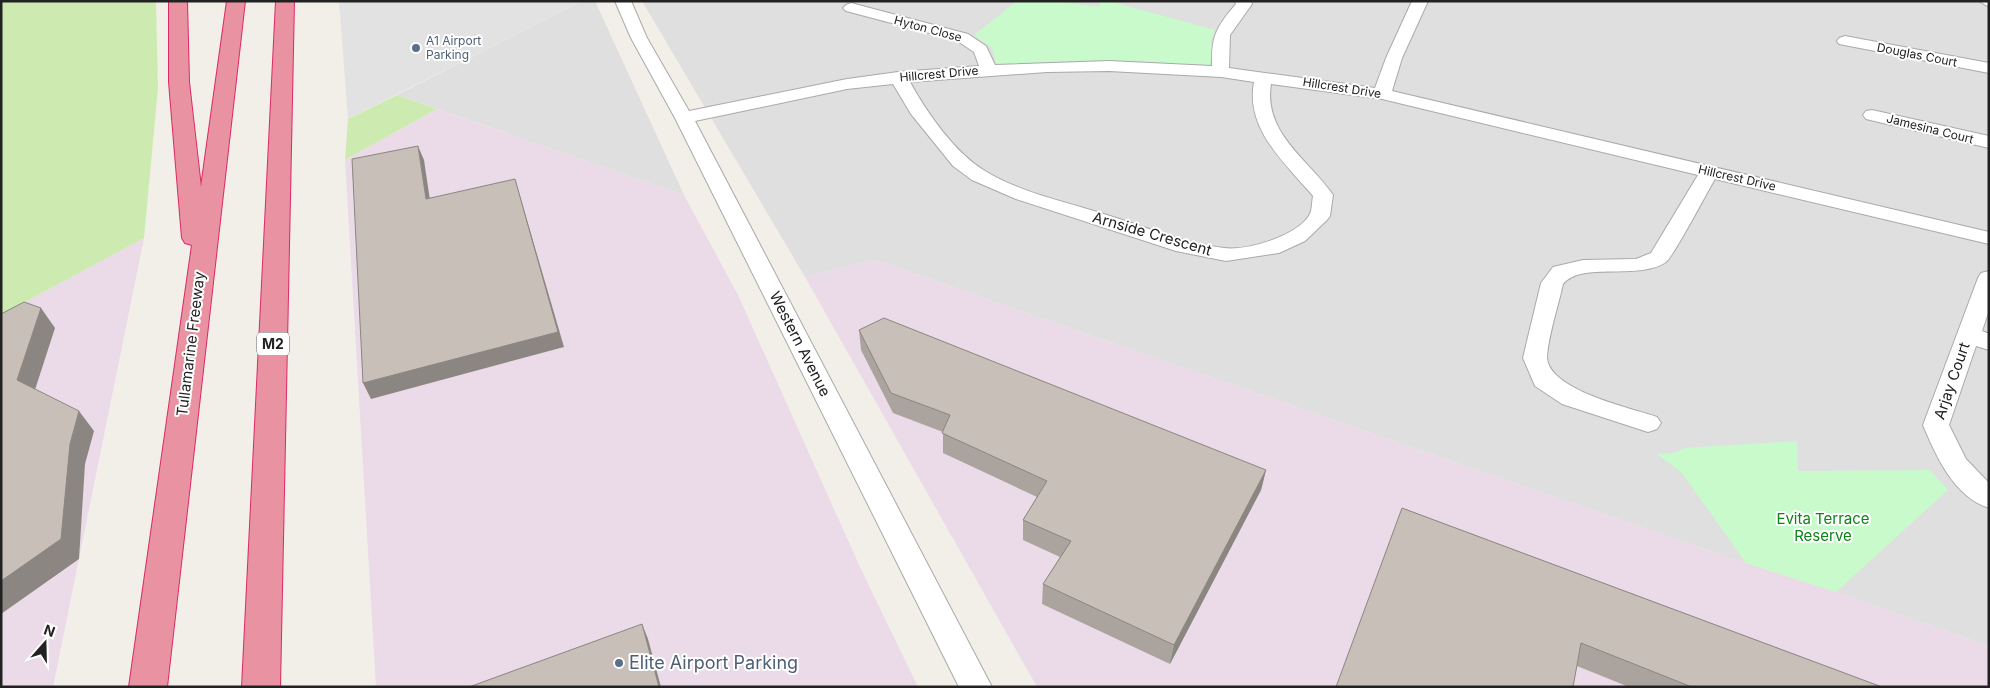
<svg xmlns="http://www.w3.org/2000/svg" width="1990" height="688" font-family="Inter,sans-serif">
<rect width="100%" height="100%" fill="#f2efe9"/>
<path fill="#e0dfdf" d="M582,1h13l89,194 -287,-100z
M642,1h1347v645l-153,-54 -109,-35 -852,-297 -70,17z"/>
<path fill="#ebdbe8" d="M437,109l247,86 54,100 122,272 58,120h-542l-31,-527z
M144,238l-91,449h-52v-372z
M875,260l852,297 109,35 153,54v41h-952l-232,-410z"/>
<path fill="#cdebb0" d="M1,1h155l2,87 -14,150 -143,77z
M397,95l40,14 -92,51 3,-41z"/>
<path fill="#c8facc" d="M1017,1h39l44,6 -1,-6h10l106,29 -4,9 1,29 -100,-7 -116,3 -4,-16 -18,-13z
M1797,441l1,30 132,-1 18,20 -112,102 -90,-29 -64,-90 -25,-19 17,-1 11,-5z"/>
<path fill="#e2e2e2" d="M339,1h243l-234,118z"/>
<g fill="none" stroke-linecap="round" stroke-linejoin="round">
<defs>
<path id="minor" d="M615,1h16l16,37 42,73 158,-32 51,-7 81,-6 -5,-14 -18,-12 -110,-29 -3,-3 3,-3 5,-2 117,31 18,12 9,19 114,-4 103,5c-1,-30 5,-40 24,-62l-1,-3h16l1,3 -22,31 -1,33 146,20 11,-30 26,-57h16l-26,57 -10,33 597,141v12l-274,-65c-8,13 -41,77 -49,83 -28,19 -84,-1 -103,22 -5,23 -14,49 -16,72 -1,34 84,52 110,61l4,6 -4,6 -9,3 -86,-28 -27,-18 -12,-28 18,-75 12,-16 30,-7 53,-1 15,-6 47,-78 -316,-76 -111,-15c-8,49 37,75 62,111l-3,21 -3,4 -22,21 -26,12 -53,8 -50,-10 -160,-52 -44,-19 -19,-14 -42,-52 -18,-30 -46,5 -152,32 297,566h-33l-284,-569 -44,-80zM1109,71l112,6 33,5c-9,47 31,81 59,114 -1,5 -1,14 -3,18 -12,22 -63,37 -86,34 -40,-5 -79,-21 -117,-33 -40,-13 -86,-22 -122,-44 -30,-18 -58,-58 -75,-89l137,-10z
M1979,1h10v6z
M1845,36l144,27v10l-150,-29 -2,-3 2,-3z
M1872,110l117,26v12l-123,-29 -3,-4 3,-4z
M1989,271v39l-7,21 7,3v16l-13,-4 -27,79 17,34 23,24v25c-35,-11 -53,-52 -66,-83l55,-147 3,-5z"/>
<path id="motorway" d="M169,1h18l2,81 12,105 26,-186h18l-78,686h-38l63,-442 -7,-2 -3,-5 -13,-156z
M276,1h18l-14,686h-38z"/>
</defs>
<use href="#minor" stroke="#a9a9a9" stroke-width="2"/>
<use href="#motorway" stroke="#dc2a67" stroke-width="2"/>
<use href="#minor" fill="#fff" fill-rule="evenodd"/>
<use href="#motorway" fill="#e892a2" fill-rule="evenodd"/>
</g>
<path fill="#aba49e" d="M859,330l407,140 -5,20 -91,174 -128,-60 1,-20 17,-27 -37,-17v-20l14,-23 -94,-44v-21l-50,-19 -32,-63z
M1402,508l480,179h-253l-52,-21z"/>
<path fill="#8b8681" d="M418,146l6,14 8,54 -6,-15z
M515,179l49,168 -193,52 -8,-16z
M41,308l14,20 -23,71 -15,-19z
M79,411l15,20 -9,33 -6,95 -78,55v-33l69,-137z
M1266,470l-5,20 -91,174 4,-19z
M642,624l6,15 13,48h-2z"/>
<path fill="#c7bfb8" stroke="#8b8681" d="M418,146l8,53 89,-20 43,153 -195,51 -11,-224z
M24,302l17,6 -24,72 62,31 -9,33 -9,95 -60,42v-267z
M884,318l382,152 -92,175 -131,-61 28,-43 -48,-21 24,-39 -105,-48 8,-18 -59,-22 -32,-63z
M1402,508l480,179h-190l-111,-44 -8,44h-237z
M642,624l17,63h-190z"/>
<g fill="#5c6f8a" stroke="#fff" stroke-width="2">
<circle cx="416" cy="48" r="5"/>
<circle cx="619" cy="663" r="5"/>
</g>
<g text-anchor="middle" stroke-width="4" stroke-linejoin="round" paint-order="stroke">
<g font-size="12" fill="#222" stroke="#fff">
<text transform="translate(928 29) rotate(15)" y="4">Hyton Close</text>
<text transform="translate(1917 55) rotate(11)" y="4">Douglas Court</text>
<text transform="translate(939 74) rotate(-5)" y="4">Hillcrest Drive</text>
<text transform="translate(1342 88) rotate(9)" y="4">Hillcrest Drive</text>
<text transform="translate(1930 129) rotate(14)" y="4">Jamesina Court</text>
<text transform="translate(1737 178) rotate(13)" y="4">Hillcrest Drive</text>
</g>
<g font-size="12" fill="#4e5e75" stroke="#fff" text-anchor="start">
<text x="426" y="45">A1 Airport<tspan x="426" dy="14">Parking</tspan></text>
</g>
<rect fill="#fff" stroke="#646464" stroke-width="1" x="257" y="332.5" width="32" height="23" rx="4"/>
<g font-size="14" font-weight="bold" fill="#222">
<text x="273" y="349">M2</text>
</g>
<g font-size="15" fill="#222" stroke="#fff">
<text transform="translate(1152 234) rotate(16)" y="5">Arnside Crescent</text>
<text transform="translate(191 344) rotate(-83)" y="5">Tullamarine Freeway</text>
<text transform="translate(800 344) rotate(63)" y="5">Western Avenue</text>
<text transform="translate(1952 381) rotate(-71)" y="5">Arjay Court</text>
</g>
<g font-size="15" fill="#0c8416" stroke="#fff">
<text x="1823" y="524">Evita Terrace<tspan x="1823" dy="17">Reserve</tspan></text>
</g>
<g font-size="18" fill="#4e5e75" stroke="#fff" text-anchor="start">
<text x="629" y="669">Elite Airport Parking</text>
</g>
</g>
<rect width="1990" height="688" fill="none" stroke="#222222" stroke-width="5"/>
<g transform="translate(45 643) rotate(20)" stroke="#ffffff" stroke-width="4" paint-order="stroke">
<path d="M0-4L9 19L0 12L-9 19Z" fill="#222222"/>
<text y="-8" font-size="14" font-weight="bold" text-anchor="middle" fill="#222222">N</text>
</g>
</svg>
